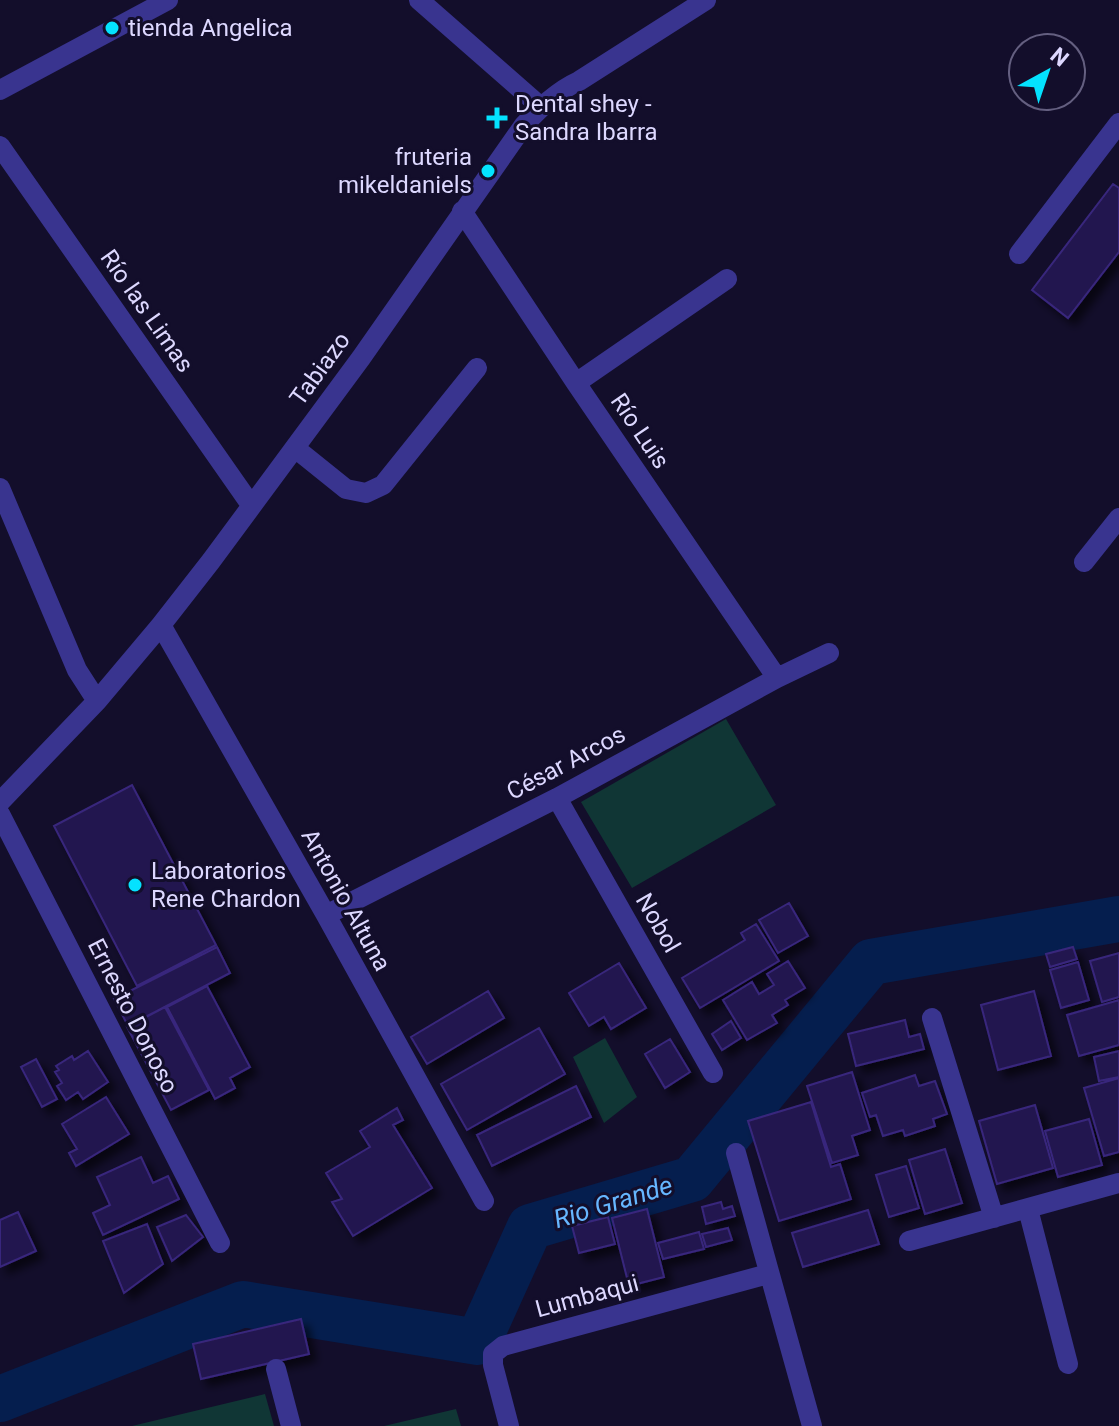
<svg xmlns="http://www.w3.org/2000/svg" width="1119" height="1426" font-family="Roboto,sans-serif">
<defs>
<filter id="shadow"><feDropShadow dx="7" dy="7" stdDeviation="4" flood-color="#0009"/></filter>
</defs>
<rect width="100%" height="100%" fill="#130e2b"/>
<path fill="#103635" d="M726,719l50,86 -144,83 -51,-86z
M605,1038l32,59 -33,26 -31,-66z
M265,1394l9,32h-142z
M456,1409l5,17h-77z"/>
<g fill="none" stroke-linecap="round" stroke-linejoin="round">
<path stroke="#051e4e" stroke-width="46" d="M0,1399l243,-95 235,38 52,-115 162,-48 179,-217 248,-43"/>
</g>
<path fill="#24184f" stroke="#39277d" stroke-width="2" filter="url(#shadow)" d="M1113,184l6,4v64l-51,66 -36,-28z
M132,785l84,160 -79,41 -83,-160z
M789,903l19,33 -30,17 -19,-33z
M756,924l23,37 -79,47 -18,-30 63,-38 -4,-7z
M217,947l13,26 -102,53 -14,-27z
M1073,947l4,12 -27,8 -4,-13z
M1119,953v44l-17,5 -12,-41z
M788,961l17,27 -20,12 3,5 -16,10 5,8 -30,17 -24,-40 29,-18 7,12 15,-9 -7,-11z
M1078,962l11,38 -28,8 -11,-38z
M619,963l27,45 -35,21 -7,-12 -15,9 -20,-33z
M207,986l43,81 -20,11 5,10 -20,11 -48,-92z
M488,991l16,27 -77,46 -16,-27z
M1034,991l17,65 -53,14 -17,-65z
M1119,1000v45l-40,11 -12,-41z
M165,1007l44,83 -38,20 -44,-83z
M905,1020l4,17 11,-3 4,15 -68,17 -8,-32z
M731,1021l10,17 -19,12 -10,-16z
M539,1028l26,46 -98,56 -26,-46z
M670,1039l20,33 -25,16 -20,-34z
M88,1051l20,31 -25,17 -5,-7 -12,8 -9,-14 5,-3 -7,-11 4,-2 -3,-4 16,-10 2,4z
M1119,1051v26l-20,4 -5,-24z
M36,1059l21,40 -15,8 -21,-40z
M852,1072l18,58 -18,6 6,19 -26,8 -25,-77z
M915,1075l4,11 16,-5 12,33 -14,5 2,7 -30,10 -2,-6 -20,6 -7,-21 -6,2 -8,-24z
M1119,1078v74l-15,4 -20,-68z
M576,1086l15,31 -99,49 -15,-31z
M106,1097l23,37 -53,32 -7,-13 8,-4 -15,-25z
M811,1102l20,65 9,-3 11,35 -72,22 -31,-100z
M1035,1105l18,63 -56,16 -18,-63z
M397,1108l6,12 -10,5 39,63 -79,48 -21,-34 10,-3 -16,-26 44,-26 -10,-16z
M1089,1119l13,46 -44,12 -13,-46z
M945,1149l17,54 -37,11 -16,-54z
M141,1157l12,26 15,-7 11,23 -76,36 -10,-22 17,-8 -13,-28z
M906,1166l13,42 -30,9 -13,-42z
M721,1202l2,7 9,-3 3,10 -29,8 -4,-17z
M647,1209l17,68 -35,9 -17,-68z
M868,1210l11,34 -76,23 -11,-34z
M18,1212l18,39 -36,16v-47z
M186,1215l17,22 -31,24 -15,-34z
M608,1217l7,27 -36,9 -7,-27z
M147,1224l16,40 -39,29 -21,-52z
M728,1228l4,12 -26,7 -4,-13z
M699,1232l5,17 -41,10 -5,-16z
M301,1319l8,35 -108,25 -8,-35z"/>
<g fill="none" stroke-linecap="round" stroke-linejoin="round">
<path stroke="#39348f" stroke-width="20" d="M419,0l122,107
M0,90l168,-90
M0,146l251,359
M462,211l114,172 201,295
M1019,254l100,-131
M576,383l151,-104
M295,448l51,41 20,4 17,-8 94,-117
M0,488l77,182 20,31
M1084,562l35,-44
M161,625l165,290 158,286
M557,798l156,275
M0,802l97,-101 64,-76 50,-64 150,-203 163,-233c16,-17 33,-34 55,-44l127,-81
M0,814l220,429
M326,915l231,-117 220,-120 52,-25
M932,1018l62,200
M736,1153l76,273
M1028,1209l40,155
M909,1241l210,-58
M276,1369l15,57
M509,1426l-16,-61v-11l10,-8 265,-72"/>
</g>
<g fill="#04e2ff" stroke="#130e2b" stroke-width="3">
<circle cx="112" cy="28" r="8"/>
<path d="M493 106h8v8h8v8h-8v8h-8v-8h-8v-8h8z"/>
<circle cx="488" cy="171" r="8"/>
<circle cx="135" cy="885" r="8"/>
</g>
<g text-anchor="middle" stroke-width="6" stroke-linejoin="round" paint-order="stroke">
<g font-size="24" fill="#ddd8ff" stroke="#130e2b" text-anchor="start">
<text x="128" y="36">tienda Angelica</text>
<text x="515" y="112">Dental shey -<tspan x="515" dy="28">Sandra Ibarra</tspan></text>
<text x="472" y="165" text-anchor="end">fruteria<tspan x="472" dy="28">mikeldaniels</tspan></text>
<text x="151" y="879">Laboratorios<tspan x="151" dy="28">Rene Chardon</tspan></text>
</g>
<g font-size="24" fill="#ddd8ff" stroke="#130e2b">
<text transform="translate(147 311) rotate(55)" y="8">Río las Limas</text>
<text transform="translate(320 369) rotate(-54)" y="8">Tabiazo</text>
<text transform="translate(640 431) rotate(56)" y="8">Río Luis</text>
<text transform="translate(566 763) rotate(-28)" y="8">César Arcos</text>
<text transform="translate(346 900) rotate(61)" y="8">Antonio Altuna</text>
<text transform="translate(658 923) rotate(60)" y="8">Nobol</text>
<text transform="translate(133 1016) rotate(63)" y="8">Ernesto Donoso</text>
<text transform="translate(587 1296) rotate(-15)" y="8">Lumbaqui</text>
</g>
<g font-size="26" font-style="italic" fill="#66b6ff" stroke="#130e2b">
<text transform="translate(613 1202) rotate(-17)" y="9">Rio Grande</text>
</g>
</g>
<g transform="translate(1047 72) rotate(40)"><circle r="38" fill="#130e2b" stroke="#645f80" stroke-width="2"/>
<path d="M0-6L14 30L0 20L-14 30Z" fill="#04e2ff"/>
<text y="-12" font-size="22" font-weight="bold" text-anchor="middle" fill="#ddd8ff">N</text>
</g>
</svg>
